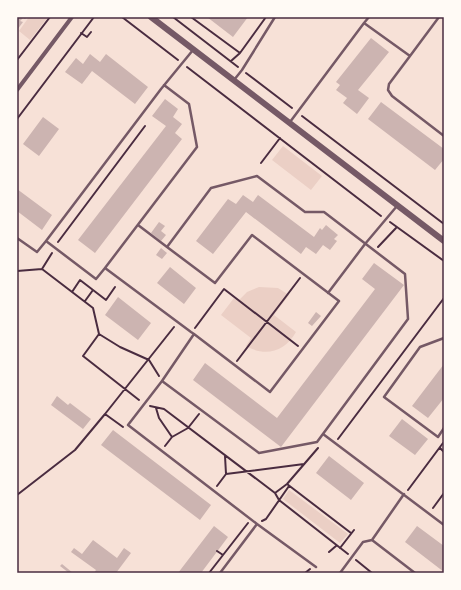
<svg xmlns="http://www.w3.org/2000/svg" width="461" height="590" font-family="Commissioner,sans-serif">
<rect width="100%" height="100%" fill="#f7e1d7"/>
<path fill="#ebcfc5" d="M29,17h19l-18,23 -11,-9z
M283,146l39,30 -11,14 -39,-30z
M259,287l19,1 11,7 -15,20 22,17c-11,20 -31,25 -50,14l5,-8 -30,-23 13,-17 4,3 9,-9z
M289,490l59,44 -8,9 -57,-44z"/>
<path fill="#ccb4b1" d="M17,17h10l-2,2 -2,-1 -3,3 3,1 -6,8z
M207,17h41l-15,20z
M371,38l18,14 -31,38 11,8 -12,16 -14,-11 4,-5 -11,-8 4,-5 -4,-3z
M90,54l10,8 6,-8 42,33 -13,17 -43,-33 -10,13 -17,-12 11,-14 7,6z
M165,99l13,10 -5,8 9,7 -7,9 7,6 -87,114 -17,-13 88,-114 -14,-10z
M381,102l63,47v10l-9,11 -67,-51z
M43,117l16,12 -20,27 -16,-12z
M17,189l35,26 -10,15 -25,-19z
M243,195l10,7 5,-7 56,42 6,-9 2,2 4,-5 12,10 -4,4 3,2 -7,9 -7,-5 -7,9 -10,-7 -5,7 -55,-42 -33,42 -17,-13 32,-42 8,5z
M159,222l6,4 -4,5 5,4 -5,6 -10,-8z
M161,248l6,5 -5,6 -6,-4z
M374,263l30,22 -123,162 -88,-67 12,-17 72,55 98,-129 -13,-10z
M170,267l26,21 -12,16 -27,-21z
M118,297l33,26 -13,17 -33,-25z
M316,312l5,4 -9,10 -4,-3z
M444,364v34l-16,20 -16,-12z
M57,396l11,9 2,-2 21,16 -8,10 -32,-24z
M402,419l26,20 -13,16 -26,-19z
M113,430l98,75 -11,15 -99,-75z
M329,456l35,27 -13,17 -35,-27z
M214,526l14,11 -27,36h-23z
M417,526l27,20v26l-39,-30z
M93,540l24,18 7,-10 7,5 -15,20h-22l2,-3 -25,-18 3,-4 8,6z
M62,564l11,9h-4l-9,-7z"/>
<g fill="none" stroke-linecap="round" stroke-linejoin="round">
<path stroke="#4a2c40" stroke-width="2" d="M122,17l56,43
M173,17l65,50
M191,17l49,36
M81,33l6,4 4,-5
M17,60l33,-43
M231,61l9,-8 26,-36
M187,67l194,149
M246,73l46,35
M302,116l142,108
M17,119l77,-102
M261,163l19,-25
M390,222l54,39
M58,242l87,-116
M378,247l18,-19
M42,269l10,-16
M17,271l25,-2 51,39 6,26 -16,22 56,44
M72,292l8,-12 26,20 9,-13
M85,301l8,-11
M195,328l29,-39 74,57
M99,334l21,13 29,13 10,16
M237,361l63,-83
M150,406l14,3 111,84 4,7 69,54
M156,408l3,10 13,19
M105,414l69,-87
M338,439l106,-141
M165,446l7,-9 16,-9 11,-14
M440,448l4,4
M226,474l78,-10
M287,484l64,49
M217,486l9,-12 -1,-18
M408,490l35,-47
M275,493l12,-9 31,-36
M17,495l58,-45 30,-36 18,13
M433,508l11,-15
M262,521l4,-2 23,-33
M340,548l14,-18
M217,551l6,4
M329,552l7,-6
M356,560l16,13
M209,573l39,-50
M305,573l5,-4"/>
<path stroke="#755966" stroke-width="2.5" d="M364,23l5,-6
M410,56l-21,28 -1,6 4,6 52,40
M234,80l8,-10 33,-53
M290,122l74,-99 46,33 29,-39
M138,225l29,22
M17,238l20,14 9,-11 50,38 9,-11 86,64 3,2 76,58 69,-91 -87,-66 -37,48 -48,-36 44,-59 46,-12 48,36h19l81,62 3,45 -91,123 -58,11 -97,-72 32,-47
M46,241l115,-152 32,-39
M105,268l92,-121 -8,-43 -25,-19
M328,293l37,-49 32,-38
M444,338l-24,9 -36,50 54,40 6,-9
M162,381l-34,44 129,99 -37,49
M323,434l121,91
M404,494l-32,46 43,33
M257,524l59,43
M340,573l23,-31 9,-2"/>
<path stroke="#755966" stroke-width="4" d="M17,90l55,-73"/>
<path stroke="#755966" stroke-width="6" d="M151,17l293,224"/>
</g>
<rect width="461" height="590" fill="none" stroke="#fffaf5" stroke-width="36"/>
<rect x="18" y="18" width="425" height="554" fill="none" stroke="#4a2c40" stroke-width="1.5"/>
</svg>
